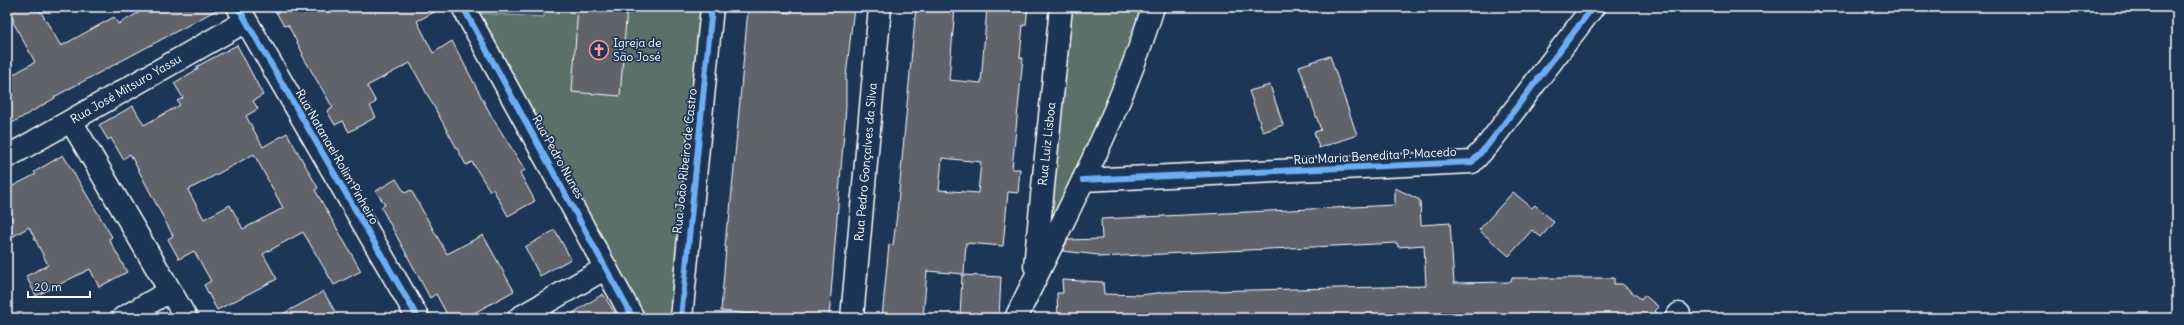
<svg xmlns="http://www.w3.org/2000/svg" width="2184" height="325" font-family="Delius,sans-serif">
<rect width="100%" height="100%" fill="#1d3557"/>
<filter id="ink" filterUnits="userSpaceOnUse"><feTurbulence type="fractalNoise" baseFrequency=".025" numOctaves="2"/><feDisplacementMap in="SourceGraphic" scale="8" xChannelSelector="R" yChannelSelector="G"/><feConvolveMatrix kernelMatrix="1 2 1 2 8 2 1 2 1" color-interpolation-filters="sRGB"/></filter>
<g filter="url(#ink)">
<path fill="#31435d" d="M463,7h82l-1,10 -68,-4z"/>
<path fill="#5c706b" stroke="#aeb8b5" d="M545,7h160l-29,311h-36l-164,-305 68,4z
M1061,7h90l-115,255z"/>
<path fill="#61646b" stroke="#fff" fill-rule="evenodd" d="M7,7h31l23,39 53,-29 4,7 31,-17h73l-168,90 1,1 -48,28v-48l28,-16 -22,-40 1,-1z
M273,7h171l-27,14 16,32 19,-12 40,76 33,53 -5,3 15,28 -27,15 -15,-27 -3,2 -18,-29 -6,3 -56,-102 -43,23 9,16 -6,4 6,11 -27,15 -6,-11 -8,4 -8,-14 6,-3 -31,-53 1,-1 -15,-29 -4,1z
M578,7h49l-7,89 -48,-4z
M791,7h63l-8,69v31l-17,211h-39l-69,-7 5,-64h-1l2,-24h2l19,-214 42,4z
M916,7h39l-6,73 32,3 6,-76h41l-2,18h-3l-3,33h3l-11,111h8l-2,24 -10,-1 -5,54 -37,-3 -2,31 -37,-3 -4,47h-41l7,-74 4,1 4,-31zM942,158l39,4 -3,31 -39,-3z
M237,45l26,50 -10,6 5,8 -12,7 17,31 24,-14 31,55 -3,2 46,81 -27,14 -31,-53 -40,22 14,25 -60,31 -13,-25 7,-4 -17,-30 -15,8 -11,-20 5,-3 -43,-82 -7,5 -12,-21 -3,2 -9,-15 34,-19 11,19 36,-20 -3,-4 6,-3 -9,-15 24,-14 -2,-2zM254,154l29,54 -40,21 -13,-24 -26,14 -16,-29z
M1330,56l27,79 -38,13 -5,-16 7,-2 -22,-64z
M1270,85l13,40 -20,7 -14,-41z
M63,155l49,82 -3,2 18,33 -28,15 -9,-18 -54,27 -10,-20 22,-11 -19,-38 -22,13v-51l29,-15 -2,-2z
M396,179l9,14 6,-3 36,64 36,-19 31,56 -40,22 3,5h-28l-13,-24 -6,4 -49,-91 4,-2 -9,-14z
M1395,188l25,12 1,25 29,-2 4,60 57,-1 1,-4h102v6h8l19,15 3,-4 15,12 -4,4 8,7h-38l2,-2h-26v2h-543l-1,-25h6l-1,-13 41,2 1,12 36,1 25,-3 261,-6 -2,-41 -26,2 -1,-4 -298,14v-2l-37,-4 6,-11 34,-1 -1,-20 294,-14z
M1513,192l19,16 3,-3 19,17 -13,15 -9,-7 -23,26 -30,-26z
M555,230l16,29 -31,17 -15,-29z
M962,275l39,2 -2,41h-39z
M323,291l16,27h-64l41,-22z
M603,294l15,24h-53z"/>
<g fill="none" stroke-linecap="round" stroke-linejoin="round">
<defs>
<path id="minor" d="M238,7l180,311
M463,7l170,311
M71,121l115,197
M7,157l239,-136
M1083,180l389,-18 15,-16 106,-139
M1035,266l26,-259
M123,318l47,-27
M519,318l87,-50
M681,318l31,-311
M852,318l28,-311
M1016,318c49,-103 104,-202 137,-311
M1676,318l3,-4"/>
</defs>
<use href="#minor" stroke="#fff" stroke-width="25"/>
<use href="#minor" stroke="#1d3557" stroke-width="22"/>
<defs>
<path id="cycleway" d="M238,7l180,311
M463,7l170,311
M1083,180l389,-18 15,-16 106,-139
M681,318l31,-311"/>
</defs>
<use href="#cycleway" stroke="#1d3557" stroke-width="8"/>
<use href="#cycleway" stroke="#6dadf4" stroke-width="6"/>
</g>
</g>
<defs>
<symbol id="church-ring" viewBox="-11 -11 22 22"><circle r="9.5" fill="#1d3557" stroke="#ff9aa2" stroke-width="1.5"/><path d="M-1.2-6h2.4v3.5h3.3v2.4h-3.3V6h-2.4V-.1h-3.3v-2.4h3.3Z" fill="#ff9aa2"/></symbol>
</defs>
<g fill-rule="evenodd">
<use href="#church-ring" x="588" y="39" width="22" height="22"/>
</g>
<g text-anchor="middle" stroke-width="3.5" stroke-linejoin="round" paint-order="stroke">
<g font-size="12" fill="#fff" stroke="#1d3557" text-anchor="start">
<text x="613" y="47">Igreja de<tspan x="613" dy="14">São José</tspan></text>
</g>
<g font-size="12" fill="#fff" stroke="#1d3557">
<text transform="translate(126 89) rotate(-30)" y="4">Rua José Mitsuro Yassu</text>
<text transform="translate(1047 144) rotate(-84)" y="4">Rua Luiz Lisboa</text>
<text transform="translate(1375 156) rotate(-3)" y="4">Rua Maria Benedita P. Macedo</text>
<text transform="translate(337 157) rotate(60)" y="4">Rua Natanael Rolim Pinheiro</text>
<text transform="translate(558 157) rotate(61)" y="4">Rua Pedro Nunes</text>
<text transform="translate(685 161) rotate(-84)" y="4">Rua João Ribeiro de Castro</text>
<text transform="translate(866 162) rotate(-85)" y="4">Rua Pedro Gonçalves da Silva</text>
</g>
</g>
<rect width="2184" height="325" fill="none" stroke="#1d3557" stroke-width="24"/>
<rect x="12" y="12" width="2160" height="301" fill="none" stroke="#fff" stroke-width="1.5" filter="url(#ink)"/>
<path d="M28 291v6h62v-6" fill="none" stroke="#ffffff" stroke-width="2"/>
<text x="34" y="291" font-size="12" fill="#ffffff" stroke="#1d3557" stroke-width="3" paint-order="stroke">20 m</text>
</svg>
